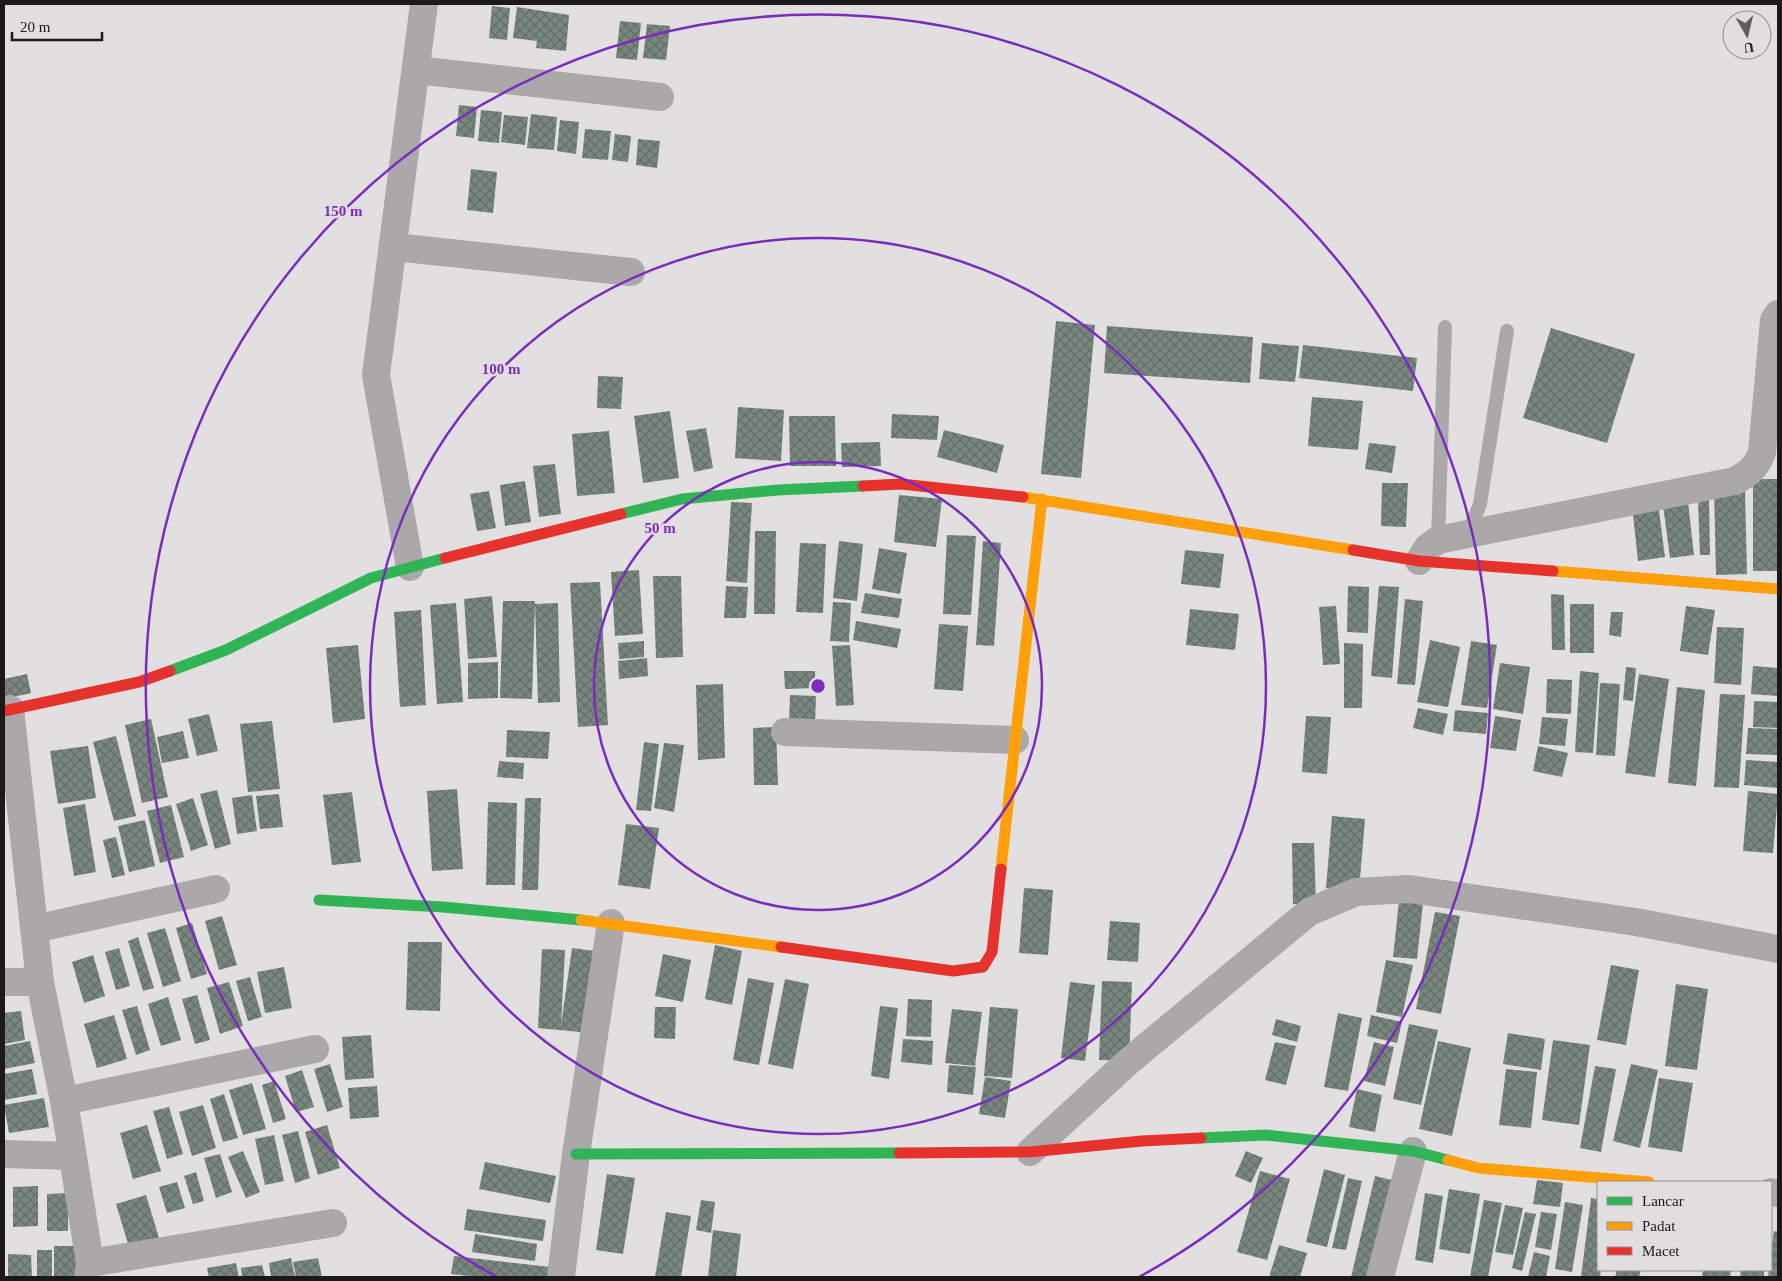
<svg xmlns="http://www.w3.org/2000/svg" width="1782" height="1281" font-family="Georgia,serif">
<defs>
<pattern id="building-cross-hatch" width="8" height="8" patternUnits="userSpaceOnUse" patternTransform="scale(1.25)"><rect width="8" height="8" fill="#79877e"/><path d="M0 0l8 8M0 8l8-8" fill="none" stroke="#626e66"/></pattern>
</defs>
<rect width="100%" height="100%" fill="#e1dfe0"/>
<path fill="url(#building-cross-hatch)" d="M492,6l18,2 -3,32 -18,-2z
M517,7l52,8 -3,36 -30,-3 1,-7 -24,-3z
M620,21l21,2 -4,37 -21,-2z
M647,24l23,2 -4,34 -23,-2z
M459,105l18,2 -3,31 -18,-2z
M481,110l21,2 -3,31 -21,-2z
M531,114l26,3 -3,33 -27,-2z
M504,115l24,2 -3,28 -24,-3z
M560,120l19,2 -3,32 -19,-3z
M585,129l26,2 -3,29 -26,-2z
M615,134l16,2 -3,26 -16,-2z
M638,139l22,2 -3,27 -21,-3z
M471,169l26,3 -4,41 -26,-3z
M1056,321l39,4 -14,153 -40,-4z
M1107,326l146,11 -3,46 -146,-10z
M1551,328l84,26 -28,89 -84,-25z
M1262,343l37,3 -4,36 -36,-3z
M1303,345l114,13 -4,33 -114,-13z
M598,376l25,1 -2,32 -24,-1z
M1312,397l51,4 -5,49 -50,-4z
M738,407l46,3 -3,51 -46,-3z
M670,411l9,67 -36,5 -9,-67z
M892,414l47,2 -2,24 -46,-2z
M789,416h46l1,50h-46z
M706,428l7,40 -19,4 -8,-41z
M944,430l60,15 -7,28 -60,-16z
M609,431l6,62 -38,3 -5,-62z
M880,442l1,24 -39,1 -1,-24z
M1369,443l27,3 -4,27 -27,-4z
M555,464l6,50 -22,3 -6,-51z
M1753,479h25v92h-25z
M525,481l6,41 -26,4 -5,-41z
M1382,483h26l-2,44 -25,-1z
M1714,490h31l2,84 -31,1z
M489,491l7,37 -19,3 -7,-37z
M899,495l43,4 -6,48 -42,-5z
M1709,500l1,55h-10l-2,-54z
M731,502l21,1 -5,80 -21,-2z
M1688,502l6,53 -24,3 -7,-53z
M1658,503l7,54 -27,4 -6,-55z
M755,531h21l-1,83h-21z
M947,535l29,1 -5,79 -28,-1z
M839,541l24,3 -6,57 -24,-3z
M983,541l18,2 -7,103 -18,-1z
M800,543l26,1 -3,69 -27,-1z
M879,548l28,5 -7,41 -28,-5z
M1185,550l39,4 -4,34 -39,-4z
M639,570l4,64 -28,2 -4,-64z
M653,576h28l2,81 -27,1z
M600,582l8,143 -30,2 -8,-144z
M726,586l22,1 -2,31h-22z
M1348,586l21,1 -1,46 -21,-1z
M1379,586l20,1 -7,91 -21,-2z
M865,593l37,6 -3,19 -38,-5z
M1551,594l13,1 1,55h-13z
M492,596l5,61 -29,2 -4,-60z
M1405,599l18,2 -8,84 -18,-1z
M503,601h32l-3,98 -32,-1z
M833,602l18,1 -2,39 -19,-1z
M456,603l7,99 -26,2 -7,-99z
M558,603l2,99 -22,1 -3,-99z
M1570,604h24v49h-24z
M1336,606l4,58 -17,1 -4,-58z
M1686,606l29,4 -7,45 -28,-4z
M1190,609l49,5 -4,36 -49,-5z
M421,610l5,95 -26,2 -6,-95z
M1611,612h12l-2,25 -12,-2z
M856,621l45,8 -4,19 -44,-8z
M939,624l29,2 -5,65 -29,-2z
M1717,627l27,1 -3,57 -27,-2z
M1430,640l30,7 -12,60 -31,-5z
M644,641v16l-25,2 -1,-16z
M1471,641l26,4 -10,63 -26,-3z
M1344,643l19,1 -1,64h-18z
M358,645l7,74 -32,4 -7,-75z
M850,645l4,60 -18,1 -4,-60z
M647,658l1,18 -29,3 -1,-18z
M498,662v36l-30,1v-36z
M1500,663l30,4 -7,47 -30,-5z
M1753,666l25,2v28l-27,-2z
M1626,667l10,1 -3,33 -10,-1z
M784,671h31v17l-30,1z
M1580,671l19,2 -6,80 -18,-1z
M27,674l4,19 -27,6v-20z
M1639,674l30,5 -14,98 -30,-4z
M1547,679l25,1 -1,34 -25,-1z
M1600,683l20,1 -5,72 -19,-1z
M723,684l2,74 -27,2 -2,-75z
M1677,687l28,3 -9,96 -28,-3z
M1720,694l25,1 -6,93 -25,-1z
M790,695l26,1 -1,28 -26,-1z
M1754,701l24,1v26l-25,-1z
M1418,708l30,6 -5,21 -30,-7z
M1455,710l33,3 -2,21 -33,-3z
M209,714l9,37 -21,5 -9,-37z
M1306,716l25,1 -4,57 -25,-2z
M1495,716l26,4 -5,31 -26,-3z
M1542,717l26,2 -3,27 -26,-2z
M151,719l17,78 -26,6 -17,-78z
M272,721l8,68 -32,3 -8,-68z
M776,727l2,58h-24l-1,-57z
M1748,728l30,1 -1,26 -31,-1z
M507,730l43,2 -2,27 -42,-2z
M183,731l6,27 -27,5 -5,-26z
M116,736l20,80 -22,5 -21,-79z
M644,742l15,2 -8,67 -15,-1z
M664,743l20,2 -10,67 -20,-4z
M88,746l8,52 -38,6 -8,-53z
M1538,746l30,7 -6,24 -29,-6z
M1746,760l32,2v26l-34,-3z
M499,761l25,2 -1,16 -26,-2z
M457,789l6,80 -31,2 -5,-80z
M217,790l14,54 -16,5 -15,-55z
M1748,791l30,3 -5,59 -30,-2z
M352,792l9,70 -29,3 -9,-70z
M279,794l4,33 -23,2 -4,-33z
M252,795l5,36 -20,3 -5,-36z
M193,798l15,47 -17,6 -15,-47z
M525,798h16l-3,92h-16z
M488,802l29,1 -2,82h-29z
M85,804l11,68 -22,4 -11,-68z
M171,805l13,52 -24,6 -13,-52z
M1332,816l33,3 -6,72 -33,-3z
M145,820l10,46 -26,6 -11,-46z
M626,824l33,4 -9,61 -32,-4z
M116,837l9,38 -13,3 -9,-38z
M1292,843h22l2,61h-23z
M1024,888l29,2 -5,65 -29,-2z
M1399,901l24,2 -6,56 -24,-2z
M1435,912l25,4 -19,98 -25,-5z
M222,916l15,49 -18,5 -14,-49z
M1110,921l30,2 -2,39 -31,-2z
M192,923l15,51 -16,5 -15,-51z
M165,928l16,53 -18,6 -16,-54z
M138,937l16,51 -11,3 -15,-50z
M408,942h34l-2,69 -34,-1z
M715,945l27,6 -10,54 -27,-6z
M119,948l11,38 -14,4 -11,-38z
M572,948l30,4 -12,81 -52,-5 4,-79 23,1 -4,75z
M663,954l28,6 -8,42 -28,-6z
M93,955l12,41 -21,7 -12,-41z
M1386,960l27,5 -11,52 -26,-5z
M1611,965l28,5 -13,75 -29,-5z
M284,967l8,41 -27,5 -8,-41z
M250,977l12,40 -14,4 -12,-40z
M748,978l26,5 -15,82 -26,-5z
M785,979l24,5 -16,85 -25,-5z
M1102,981l30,1 -3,79 -30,-1z
M229,982l14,44 -23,8 -13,-46z
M1070,982l25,3 -10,76 -24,-3z
M1676,984l32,5 -11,81 -32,-4z
M197,995l13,45 -15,4 -13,-45z
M168,997l13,43 -20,6 -13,-42z
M908,999l24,1 -1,37 -25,-1z
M137,1006l13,44 -14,5 -14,-45z
M880,1006l18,2 -9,71 -18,-3z
M655,1007h21l-1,32 -21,-1z
M990,1007l28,2 -6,69 -28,-2z
M952,1009l30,3 -7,54 -30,-3z
M21,1011l4,29 -21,4v-31z
M1338,1013l24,5 -14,73 -24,-4z
M114,1015l13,44 -30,9 -13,-44z
M1371,1015l31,7 -5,21 -30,-7z
M1276,1019l25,7 -4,16 -25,-7z
M1409,1024l29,6 -17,75 -28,-6z
M1508,1033l37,6 -4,31 -38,-6z
M371,1035l3,43 -29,2 -3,-43z
M903,1039l30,2 -1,24 -31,-3z
M1553,1040l37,5 -11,80 -37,-5z
M30,1041l5,22 -31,6v-23z
M1438,1041l33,7 -19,88 -33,-7z
M1275,1042l21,4 -10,39 -21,-5z
M1374,1042l20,5 -9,39 -21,-5z
M330,1064l13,43 -16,5 -13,-43z
M1631,1064l27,6 -18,78 -27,-7z
M949,1065l27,2 -3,28 -26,-3z
M1595,1066l21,3 -15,83 -21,-4z
M32,1069l5,25 -33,6v-26z
M1506,1069l31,3 -6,56 -32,-3z
M302,1070l12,37 -18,5 -11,-36z
M985,1077l26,4 -6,37 -26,-4z
M1659,1078l34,5 -11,69 -34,-5z
M274,1081l12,38 -13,4 -11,-38z
M252,1083l14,46 -23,6 -14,-45z
M377,1086l2,31 -29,2 -2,-31z
M1357,1089l25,6 -7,37 -26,-5z
M224,1094l14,44 -15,4 -13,-43z
M44,1098l5,29 -40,6 -5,-28z
M203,1105l13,43 -24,8 -13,-44z
M169,1107l14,47 -16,5 -14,-48z
M147,1125l14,46 -28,8 -13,-46z
M327,1125l13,43 -22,7 -13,-43z
M298,1131l12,47 -15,5 -13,-48z
M274,1135l10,46 -19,4 -10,-46z
M243,1151l17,41 -14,6 -18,-41z
M1246,1151l17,7 -12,25 -16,-7z
M220,1154l12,38 -16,6 -12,-40z
M485,1162l71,14 -6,27 -71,-14z
M1324,1169l21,6 -18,72 -21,-5z
M1260,1171l30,8 -23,81 -30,-8z
M196,1172l8,29 -11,3 -9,-28z
M607,1174l28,4 -12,76 -27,-4z
M1375,1176l21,5 -22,96h-23z
M1348,1178l14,3 -16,69 -14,-2z
M1537,1180l26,3 -3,24 -27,-3z
M177,1182l8,26 -18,5 -8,-26z
M38,1186v40l-25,1v-40z
M1449,1189l31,5 -10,60 -31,-5z
M68,1193v38h-21v-37z
M1425,1193l18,3 -10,67 -18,-3z
M146,1195l13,43 -30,9 -13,-43z
M1591,1198l7,1v71h3l-1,7h-19z
M701,1200l14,2 -4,31 -15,-3z
M1484,1200l18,3 -14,74h-18z
M1565,1202l18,3 -11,67 -17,-3z
M1505,1205l18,3 -10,47 -18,-3z
M467,1209l79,11 -3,21 -79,-11z
M666,1212l25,4 -10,61h-26z
M1525,1212l11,2 -14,57 -10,-3z
M1541,1212l16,2 -6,36 -16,-3z
M713,1230l28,4 -5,43h-28z
M1774,1231l4,1v45h-10z
M475,1234l62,10 -2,17 -63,-9z
M1279,1245l28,8 -7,24h-31z
M54,1246h22l1,31h-23z
M37,1250h15v27h-15z
M1534,1252l16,4 -4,21h-18z
M8,1254l23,1 1,22h-24z
M454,1256l96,11 -1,10h-71l-27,-3z
M291,1258l4,19h-24l-2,-14z
M318,1258l4,19h-26l-3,-15z
M236,1263l3,14h-30l-2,-9z
M262,1265l3,12h-23l-1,-9z
M1617,1270h24l-2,7h-24z
M1703,1270h28l-1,7h-28z
M1741,1270h23v7h-24z"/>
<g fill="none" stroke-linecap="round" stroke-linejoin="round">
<path stroke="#aaa8a9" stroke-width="14" d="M1468,534l12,-30 27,-173
M1438,540l7,-213"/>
<path stroke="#aaa8a9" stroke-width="28" d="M416,70l244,27
M394,247l237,25
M1419,561l9,-14 10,-7 297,-59c14,-8 21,-13 27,-29l12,-132 4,-6
M410,567l-34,-192 48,-371
M10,709l30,273 24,119 26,162 -2,14
M785,732l230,8
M34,929l182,-40
M4,982h36
M64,1101l251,-52
M1030,1152l99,-91 180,-149 47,-20 53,-3 227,33 142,27
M4,1154l68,2
M1771,1192l7,1
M90,1263l243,-40
M561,1277l15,-123 35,-231
M1380,1277l33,-126"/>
<path stroke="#30b455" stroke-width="11" d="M621,514l61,-15 96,-9 85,-4
M170,671l56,-21 145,-72 74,-20
M319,900l124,7 138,13
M1201,1138l65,-3 147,16 35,9
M576,1154l323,-1"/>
<path stroke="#ff9f0a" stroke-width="11" d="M1023,497l330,53
M1553,571l225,18
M1001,869l41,-370
M581,920l200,27
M1448,1160l30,8 171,14"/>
<path stroke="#e5322d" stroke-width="11" d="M863,486l38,-2 122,13
M1353,550l66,11 134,10
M445,558l176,-44
M4,711l135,-29 31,-11
M781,947l172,24 30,-4 9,-15 9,-83
M899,1153l131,-1 112,-11 59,-3"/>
</g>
<g fill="none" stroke="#7b2cbf" stroke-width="2.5">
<circle cx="818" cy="686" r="224"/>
<circle cx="818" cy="686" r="448"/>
<path d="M497 1277A672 672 0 1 1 1139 1277"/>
</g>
<circle cx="818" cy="686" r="8" fill="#7b2cbf" stroke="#e2dedf" stroke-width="2.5"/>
<g font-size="15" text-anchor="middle" font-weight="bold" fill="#7b2cbf" stroke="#e2dedf" stroke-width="5" stroke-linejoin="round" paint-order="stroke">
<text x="343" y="216">150 m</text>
<text x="501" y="374">100 m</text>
<text x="660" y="533">50 m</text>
</g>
<rect width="1782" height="1281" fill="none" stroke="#1b191a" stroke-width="10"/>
<rect x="1597" y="1181" width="175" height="90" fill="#e2dedf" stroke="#928f90"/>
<rect x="1607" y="1197" width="25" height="8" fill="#30b455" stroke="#928f90"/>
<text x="1642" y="1206" font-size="15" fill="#1b191a">Lancar</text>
<rect x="1607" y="1222" width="25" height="8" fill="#ff9f0a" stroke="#928f90"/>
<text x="1642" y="1231" font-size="15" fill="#1b191a">Padat</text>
<rect x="1607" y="1247" width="25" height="8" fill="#e5322d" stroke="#928f90"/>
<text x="1642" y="1256" font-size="15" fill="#1b191a">Macet</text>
<g transform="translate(1747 35) rotate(172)"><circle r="24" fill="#e2dedf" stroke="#928f90"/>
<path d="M0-4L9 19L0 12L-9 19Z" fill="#605e5f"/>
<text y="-8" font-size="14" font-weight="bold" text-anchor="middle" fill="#1b191a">U</text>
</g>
<path d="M12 32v8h90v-8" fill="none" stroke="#1b191a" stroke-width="2.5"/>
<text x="20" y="32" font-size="15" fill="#1b191a" stroke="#e2dedf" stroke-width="4" paint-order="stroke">20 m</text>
</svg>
